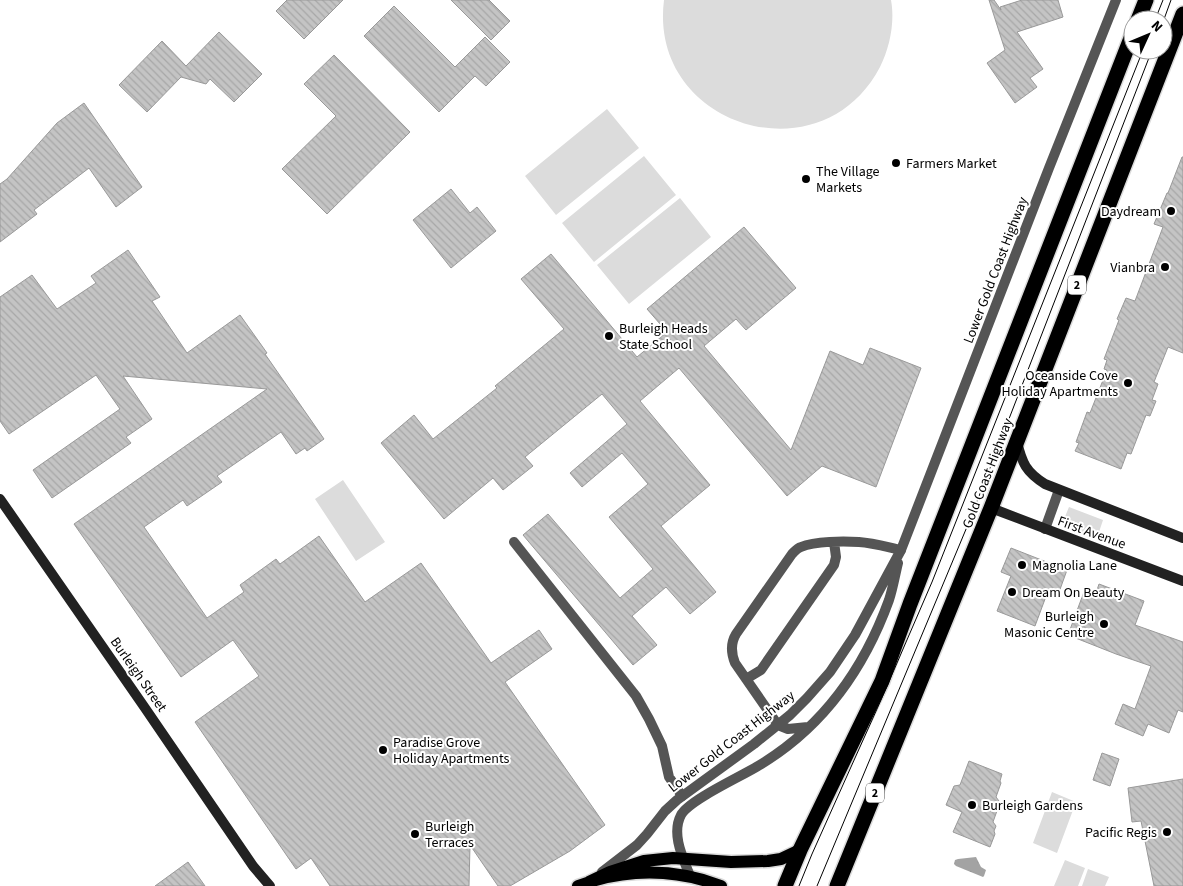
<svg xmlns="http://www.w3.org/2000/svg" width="1183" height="886" font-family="'Source Sans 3',sans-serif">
<defs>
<pattern id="water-ripples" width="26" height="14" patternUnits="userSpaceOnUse" patternTransform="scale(1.25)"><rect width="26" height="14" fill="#a3a3a3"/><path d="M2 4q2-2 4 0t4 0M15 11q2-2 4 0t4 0" fill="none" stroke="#8b8b8b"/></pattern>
<pattern id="building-back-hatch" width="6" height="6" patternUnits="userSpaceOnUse" patternTransform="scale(1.25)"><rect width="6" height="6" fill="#c4c4c4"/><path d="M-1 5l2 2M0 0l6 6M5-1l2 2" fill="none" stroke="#a7a7a7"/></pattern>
</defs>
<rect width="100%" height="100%" fill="#fff"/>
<path fill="#dcdcdc" d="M664,0h227c4,22 -1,47 -11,67 -59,113 -232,59 -216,-67z
M607,109l32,39 -83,67 -31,-39z
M644,156l32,39 -82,67 -32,-39z
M680,198l31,39 -82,67 -32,-39z
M343,480l42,62 -29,19 -41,-62z
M1069,507l34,13 -6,18 -35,-14z
M1052,792l24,10 -19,51 -24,-10z
M1065,860l20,8 -7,18h-24z
M1088,869l21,8 -4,9h-23z"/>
<path fill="url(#water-ripples)" d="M976,857l5,10 5,3 -2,6 -1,1 -27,-11 -2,-2 1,-4 3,-1z"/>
<path fill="url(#building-back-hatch)" stroke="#999" d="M287,0h56l-39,39 -28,-28z
M451,0h38l21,21 -19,19z
M989,0h5l7,10 -1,-3 22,-7h36l5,17 -46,15 26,37 -13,9 7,9 -22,16 -28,-40 18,-13z
M394,6l61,61 30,-30 25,25 -24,24 -11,-10 -36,36 -75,-76z
M219,32l43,42 -28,28 -24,-23 -4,5 -25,-7 -34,35 -28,-27 43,-44 24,25z
M334,55l76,77 -83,82 -45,-45 54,-53 -32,-32z
M84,103l58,84 -26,20 -27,-39 -55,42 3,4 -37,28v-58l7,-5 50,-56z
M1182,157h1v196l-15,-6 -14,35 4,2 -6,16 4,1 -6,15 -4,-1 -15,39 -4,-1 -6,16 -46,-18 4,-8 -3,-1 11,-30 3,1 17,-43 -3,-1 3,-9 -3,-1 15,-39 -2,-1 9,-21 9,3 28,-74 -9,-3 13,-31h1z
M451,189l19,24 7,-6 19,24 -45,37 -38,-48z
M744,227l52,61 -50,42 -10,-11 -32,27 87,104 39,-99 33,14 7,-17 51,20 -45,119 -54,-21 -35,30 -108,-128 -39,33 70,84 -49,41 55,66 -26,22 -24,-27 -34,29 25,29 -24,20 -110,-130 25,-21 72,84 33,-29 -44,-52 39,-33 -26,-31 -40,34 -12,-14 57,-49 -25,-30 -77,63 8,9 -30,24 -10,-12 -49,41 -63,-76 33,-28 19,24 64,-51 -2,-2 69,-57 -43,-50 30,-25 86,103 30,-25 -20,-23z
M128,250l32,47 -8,4 35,52 53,-38 27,38 -2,1 59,85 -17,12 -2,-3 -9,6 -15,-22 -64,44 5,6 -35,24 -4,-6 -39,27 63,91 37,-26 -4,-7 36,-26 4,5 39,-28 46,66 56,-39 70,100 48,-33 13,19 -47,33 100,143 -35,26 -60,35h-12l-28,-41 -1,41h-139l-19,-28 -15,11 -101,-147 64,-46 -26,-36 -52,37 -107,-153 193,-135 -144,-13 29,43 -26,18 5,6 -79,55 -19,-28 87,-61 -24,-34 -87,59 -9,-13v-124l32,-22 25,34 39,-26 -5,-7z
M1011,548l56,22 -9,25 -10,-4 -13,35 -38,-15 14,-35 -10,-4z
M1099,584l45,17 -9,24 48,17v70l-5,-2 -9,23 -21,-9 -5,12 -28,-12 8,-20 12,5 16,-43 -35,-12 -48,-19 17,-46 11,4z
M1102,753l17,6 -9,27 -17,-6z
M969,761l33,13 -2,7 1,2 -5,14 3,4 -2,5 1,2 -5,14 3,4 -2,5 1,3 -5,13 -37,-15 9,-20 -16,-7 8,-19 6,-1z
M1183,779v107h-29l-13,-65 -9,1 -4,-34z
M188,862l17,24h-50z"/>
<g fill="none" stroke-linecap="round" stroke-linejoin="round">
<defs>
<path id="primary" d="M589,882l21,-10 34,-11 29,-3 58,4 37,-1 13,-2 19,-9
M578,886c46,-18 97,-18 143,0"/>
<path id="highway" d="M1138,20l8,-20
M785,886l15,-36 82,-169 28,-77 223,-571
M837,886l154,-378 192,-494"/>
</defs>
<use href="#primary" stroke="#dbdbdb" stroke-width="15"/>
<use href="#highway" stroke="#dbdbdb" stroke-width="18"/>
<path stroke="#555" stroke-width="10" d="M1045,529l14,-39
M514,542l122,154 13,23 13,27 7,31 13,19
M746,679l15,-9 73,-105 2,-8 -2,-15
M778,725l-43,-62c-4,-10 -5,-19 1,-29l56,-80c3,-3 5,-6 9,-7 14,-6 43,-6 58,-5 14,1 28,5 42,8"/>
<path stroke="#555" stroke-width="10" d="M778,725l10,4 20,-2
M602,872l35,-27 10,-11 18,-23 12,-11 77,-56 36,-29 17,-17 23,-26 25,-37 46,-85 148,-382 67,-168
M690,876c-7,-18 -19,-42 -9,-61 8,-15 61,-39 77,-49 64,-38 106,-97 131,-166 4,-12 6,-25 9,-37"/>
<path stroke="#222" stroke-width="10" d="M1017,442c5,21 9,30 28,42l138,54
M0,499l145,209 108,158 17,20
M991,508l192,73"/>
<use href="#primary" stroke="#000" stroke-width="12"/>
<use href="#highway" stroke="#000" stroke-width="15"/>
<path stroke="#000" stroke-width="1" d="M1155,20l8,-20
M1163,22l8,-22
M799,886l13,-32 69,-154 51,-118 211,-532
M817,886l152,-364 183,-472"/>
</g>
<g fill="#000" stroke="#fff" stroke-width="2">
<circle cx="896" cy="163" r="5"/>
<circle cx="806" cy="179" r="5"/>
<circle cx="1171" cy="211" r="5"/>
<circle cx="1165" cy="267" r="5"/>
<circle cx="609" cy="336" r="5"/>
<circle cx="1128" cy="383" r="5"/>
<circle cx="1022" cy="565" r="5"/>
<circle cx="1012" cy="592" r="5"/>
<circle cx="1104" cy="624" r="5"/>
<circle cx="383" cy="750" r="5"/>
<circle cx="972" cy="805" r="5"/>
<circle cx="1167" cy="832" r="5"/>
<circle cx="415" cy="834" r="5"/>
</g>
<g text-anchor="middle" stroke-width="4" stroke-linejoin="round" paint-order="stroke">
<g fill="#fff" stroke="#4c4c4c" stroke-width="1">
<rect x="1068" y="275.5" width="18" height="19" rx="4"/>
<rect x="866" y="783.5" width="18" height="19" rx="4"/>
</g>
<g font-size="12" font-weight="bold" fill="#000">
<text x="1077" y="289">2</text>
<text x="875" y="797">2</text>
</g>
<g font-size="14" fill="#000" stroke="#fff" text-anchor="start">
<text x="906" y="168">Farmers Market</text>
<text x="816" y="176">The Village<tspan x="816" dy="16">Markets</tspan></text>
<text x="1161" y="216" text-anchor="end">Daydream</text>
<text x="1155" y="272" text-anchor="end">Vianbra</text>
<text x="619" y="333">Burleigh Heads<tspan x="619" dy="16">State School</tspan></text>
<text x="1118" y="380" text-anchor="end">Oceanside Cove<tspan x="1118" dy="16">Holiday Apartments</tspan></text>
<text x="1032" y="570">Magnolia Lane</text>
<text x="1022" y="597">Dream On Beauty</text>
<text x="1094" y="621" text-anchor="end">Burleigh<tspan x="1094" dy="16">Masonic Centre</tspan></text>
<text x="393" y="747">Paradise Grove<tspan x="393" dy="16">Holiday Apartments</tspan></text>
<text x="982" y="810">Burleigh Gardens</text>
<text x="425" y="831">Burleigh<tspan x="425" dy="16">Terraces</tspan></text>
<text x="1157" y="837" text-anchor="end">Pacific Regis</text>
</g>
<g font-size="14" fill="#000" stroke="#fff">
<text transform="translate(995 270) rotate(-69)" y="5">Lower Gold Coast Highway</text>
<text transform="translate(987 473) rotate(-69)" y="5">Gold Coast Highway</text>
<text transform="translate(1092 532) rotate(20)" y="5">First Avenue</text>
<text transform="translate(139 674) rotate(55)" y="5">Burleigh Street</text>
<text transform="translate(731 741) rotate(-38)" y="5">Lower Gold Coast Highway</text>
</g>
</g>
<g transform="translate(1148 35) rotate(46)"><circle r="24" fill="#ffffff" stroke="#999999"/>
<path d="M0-4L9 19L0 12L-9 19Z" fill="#000000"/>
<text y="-8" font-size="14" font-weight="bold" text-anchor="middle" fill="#000000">N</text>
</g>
</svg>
